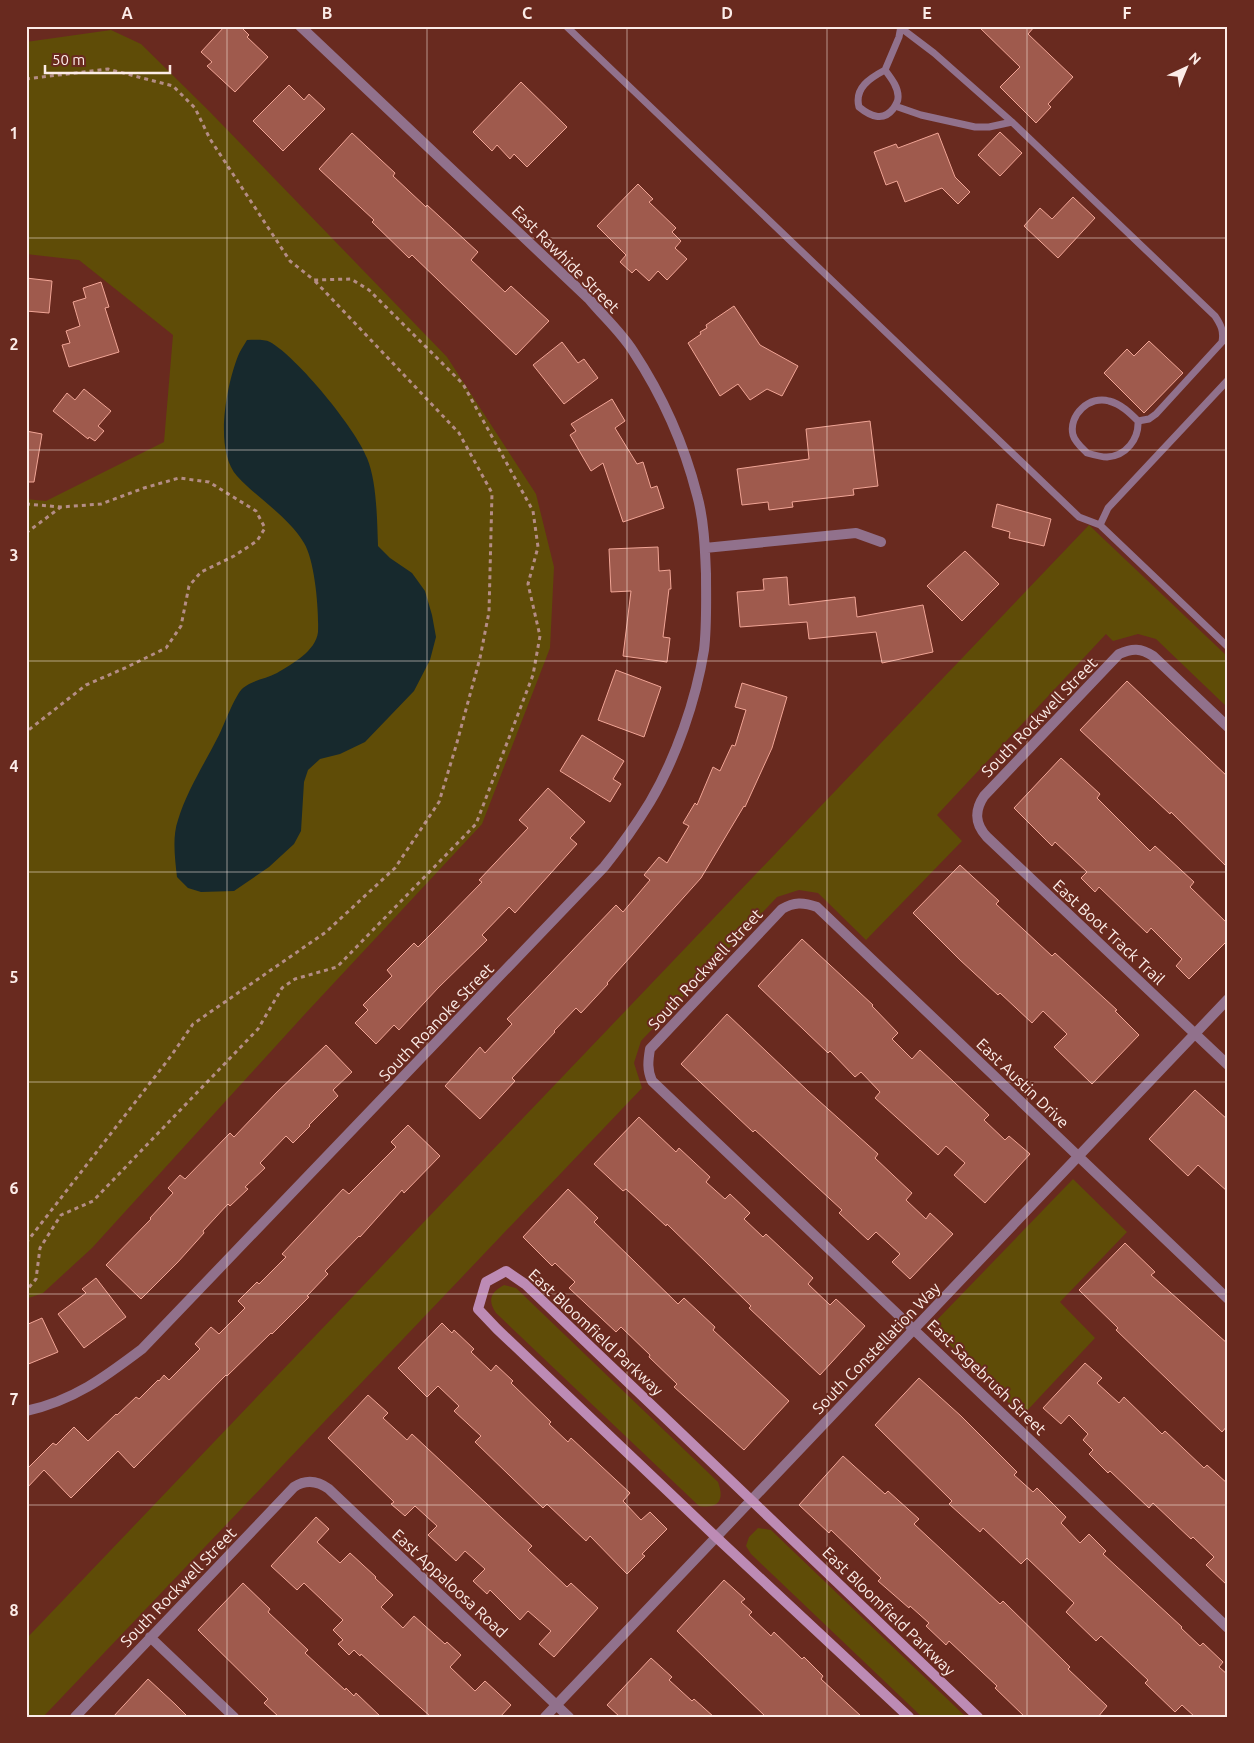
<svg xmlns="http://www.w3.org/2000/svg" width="1254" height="1743" font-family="Ubuntu,sans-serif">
<rect width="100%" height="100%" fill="#692a1f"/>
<path fill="#5f4c07" d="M111,30l30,14 68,67 238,246 89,137 18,73 -4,81 -68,176 -177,190 -213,234 -49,45 -17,6v-800l20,2 118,-59 9,-107 -94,-75 -53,-6v-212z
M1089,525l139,132v51l-72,-69 -18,-5 -25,7 -7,-7 -169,181 25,26 -96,99 -48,-47 -19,-3 -22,7 -136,144 -7,22 8,25 -599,629h-17v-78z
M1073,1179l54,53 -67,70 35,36 -73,78 -77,-76 -9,-19z
M504,1285l12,3 202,194c7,19 0,27 -19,24l-203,-193c-9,-13 -5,-21 8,-28z
M758,1528l13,2 195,187h-44l-171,-163 -5,-8 3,-9z"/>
<path fill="#17292d" d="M247,340c7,0 17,-1 23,2 27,15 86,87 97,116 10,24 10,62 11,88l12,12 22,15 13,18 7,24 4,22 -6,23 -16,31 -49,51 -25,12 -20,5 -12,11 -4,12 -3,49 -7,13 -25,23 -35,24 -33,1 -13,-4 -11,-11c-2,-18 -5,-40 1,-57 9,-30 27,-57 41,-85 5,-10 16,-40 24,-47 9,-8 23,-9 34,-15 15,-9 39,-22 41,-41 1,-22 -3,-71 -14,-89 -16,-27 -46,-44 -67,-67 -23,-26 -11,-89 1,-120 2,-5 6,-11 9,-16z"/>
<path fill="#9f5a4d" stroke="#f1a596" d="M225,26h15l9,9 -2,2 21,20 -33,35 -28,-26 5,-4 -11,-10z
M978,26h57l-7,8 45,43 -25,27 3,3 -15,16 -36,-36 20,-20z
M521,82l46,45 -40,40 -13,-13 -4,5 -13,-14 -5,6 -19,-19z
M289,85l15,15 5,-6 16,15 -42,42 -30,-30z
M1000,132l22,21 -22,23 -22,-21z
M352,133l43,40 -2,3 33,31 1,-2 51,47 -7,8 34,32 6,-6 38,35 -33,34 -104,-100 -3,3 -37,-36 2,-2 -55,-51z
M938,133l17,44 15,15 -12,12 -16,-16 -37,14 -8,-21 -11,4 -12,-33 22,-8 2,4z
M638,184l15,15 -4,3 27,26 -4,4 9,9 -6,7 12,11 -20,21 -9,-9 -9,10 -13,-12 -4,4 -12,-11 6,-7 -29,-29z
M1073,197l22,21 -37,40 -34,-32 16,-18 12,11z
M26,278l26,3 -3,32 -23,-2z
M101,282l8,25 -4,1 14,44 -50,15 -7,-22 8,-2 -4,-12 14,-5 -7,-24 13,-4 -3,-10z
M734,306l26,39 38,21 -16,30 -15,-7 -17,11 -12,-16 -18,12 -32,-53 13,-9 -1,-2 7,-4 -1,-3z
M1149,341l34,32 -39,40 -40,-40 23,-24 7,7z
M562,342l16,21 6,-4 14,19 -34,26 -31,-39z
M84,389l27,22 -13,15 6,5 -9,10 -6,-4 -1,2 -35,-28 14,-18 8,7z
M612,399l13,22 -10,7 22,36 6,-2 8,26 6,-2 7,22 -41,14 -20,-59 -12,8 -21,-36 6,-4 -5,-7z
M870,421l8,65 -25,3 1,6 -62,7 1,5 -24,3 -1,-8 -26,3 -5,-36 72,-10 -3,-30z
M26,431l16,3 -8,48h-8z
M997,504l54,15 -7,27 -35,-8 1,-6 -18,-5z
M658,547l1,24 11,-1 1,19h-2l-6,48 7,1 -3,24 -44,-6 8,-65 -20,1 -2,-43z
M965,551l34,33 -37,37 -35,-35z
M787,577l2,28 66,-8 2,20 66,-12 10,47 -51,11 -6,-31 -67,7 -2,-17 -67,5 -3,-35 27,-2 -1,-11z
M616,670l45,17 -17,50 -46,-17z
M1127,681l101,96v91l-57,-56 -1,2 -90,-84z
M742,683l45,14 -15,51 -27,59 -1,-1 -43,72 -94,105 1,1 -27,29 -5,-5 -22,23 1,1 -43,46 3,3 -35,38 -35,-33 35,-39 5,6 27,-29 -5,-5 109,-114 7,7 27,-32 -6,-5 15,-18 8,6 22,-37 -6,-3 12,-20 2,2 16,-38 7,4 12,-26 3,1 11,-36 -11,-3z
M582,735l42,26 -11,18 8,5 -11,18 -50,-31z
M1061,758l39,36 -3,4 53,53 5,-5 39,36 -4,5 38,37v16l-39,39 -13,-13 6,-7 -31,-31 -4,5 -48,-46 -4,5 -14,-14 6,-6 -32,-30 -3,4 -38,-38z
M548,788l37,34 -15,16 7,6 -62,69 -6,-6 -27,28 5,5 -49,48 -39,42 -5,-5 -18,19 -21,-21 13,-13 -5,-5 29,-29 -5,-6 27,-27 4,4 21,-21 43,-44 -3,-2 49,-52 -9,-8z
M960,865l39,36 -3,3 56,52 3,-3 62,57 -2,1 24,24 -47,49 -38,-37 13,-13 -24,-23 -11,12 -32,-30 -2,2 -38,-35 -47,-47z
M802,939l71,66 -1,1 26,27 -6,6 20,20 8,-9 69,65 -5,5 21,20 4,-4 21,18 -45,49 -31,-28 11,-12 -19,-17 -8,9 -63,-57 5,-6 -19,-20 -6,5 -25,-26 -2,2 -70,-67z
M727,1014l81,77 70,63 -3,4 37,35 -6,7 20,19 4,-6 23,21 -43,45 -18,-17 8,-8 -24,-22 -8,8 -29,-27 3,-3 -87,-80 -2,2 -72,-68z
M326,1045l26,27 -19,18 5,6 -29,29 1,1 -17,17 -7,-7 -26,27 5,5 -20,19 3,2 -18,17 -2,-2 -25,27 1,2 -26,29 -37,37 -35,-34 45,-46 -1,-1 23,-25 -5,-5 12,-13 5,4 45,-46 4,4 42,-44z
M1195,1090l33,30v72l-30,-27 -10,11 -39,-37z
M639,1117l37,35 3,-4 31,29 -4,5 19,17 5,-5 20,19 -6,6 19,18 3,-3 47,44 -5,6 22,21 6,-6 29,27 -45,49 -71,-67 2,-2 -84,-82 -1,2 -40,-37 -3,2 -29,-27z
M408,1125l32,31 -36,37 -2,-3 -42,47 -1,-1 -34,35 3,3 -21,22 2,1 -37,37 -1,-1 -44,43 -1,-1 -92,93 -16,-17 -47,47 -27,-28 -18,19v-19l27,-27 3,2 18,-18 14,14 28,-27 1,1 19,-18 3,2 19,-19 1,1 5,-6 5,5 31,-31 -5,-5 16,-17 8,7 26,-26 -7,-7 19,-19 2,2 27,-27 -4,-3 61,-65 6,5 47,-47 -5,-5z
M568,1189l30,29 -4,4 84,82 6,-6 31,29 -2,3 76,71 -45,49 -70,-63 3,-3 -28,-27 1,-2 -29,-28 -5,5 -47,-44 6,-6 -20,-19 -3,3 -29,-29z
M1125,1243l30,29 -4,3 77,69v81l-6,7 -106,-102 2,-2 -39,-38z
M96,1278l30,39 -42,31 -26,-34 28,-21 -4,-4z
M42,1318l16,34 -32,13v-40z
M442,1323l10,10 2,-3 20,19 -3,3 20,19 5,-6 17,16 -2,2 40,39 -2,2 19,18 3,-4 59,55 -7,8 18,19 9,-8 17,17 -25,25 3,2 -18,18 -37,-38 -4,5 -39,-37 -4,4 -68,-66 6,-6 -27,-25 5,-5 -21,-20 -11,11 -29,-29z
M1085,1363l17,15 -5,5 22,20 5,-6 38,37 3,-3 39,37 3,-3 21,19v102l-22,-21 8,-8 -21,-20 -2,2 -38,-36 -4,5 -39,-37 -2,2 -19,-19 4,-4 -10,-10 5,-6 -19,-19 -8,9 -18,-16z
M919,1378l42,38 56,56 -3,3 19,17 4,-4 29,29 -5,6 19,20 9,-9 17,17 -3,3 79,73 -1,1 19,18 3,-3 20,19 -4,5 9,8v42h-33l-13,-12 -7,7 -30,-29 3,-3 -47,-44 -5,5 -30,-29 8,-9 -47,-45 -6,6 -38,-36 -3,4 -31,-28 3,-3 -77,-76z
M368,1395l20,18 -5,5 24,22 5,-6 120,112 -4,4 39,37 4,-4 27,25 -44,49 -15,-13 12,-13 -23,-20 -8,9 -30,-30 -3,4 -14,-13 12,-12 -20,-18 -9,10 -28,-26 9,-9 -22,-20 -10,10 -14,-12 3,-2 -66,-64z
M843,1456l42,38 3,-3 31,28 -5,5 86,80 3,-3 67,66 -2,2 39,37 -9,11h-73l-30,-29 2,-2 -48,-45 -3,4 -20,-19 3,-3 -19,-17 -1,2 -31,-27 3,-3 -50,-48 -2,3 -30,-28z
M316,1517l13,12 -12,13 23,21 10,-10 26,24 -1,1 18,17 -12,12 22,21 11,-12 31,28 2,-2 14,13 -11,12 25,24 10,-10 26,24 -11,12h-69l-70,-63 -1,2 -6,-6 -5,5 -11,-11 5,-4 -10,-10 10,-10 -39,-37 -7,7 -26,-24z
M724,1580l21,19 -4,3 11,10 -3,3 22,21 3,-4 28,27 2,-2 19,19 -2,3 41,38h-96l-89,-86z
M243,1583l27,26 -2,3 40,38 -3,3 40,37 1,-2 8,8 2,-3 25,24h-102l-15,-14 4,-4 -70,-69z
M651,1658l21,19 -3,3 23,21 2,-2 20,18h-94l-13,-12z
M148,1679l27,25 13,13h-75z"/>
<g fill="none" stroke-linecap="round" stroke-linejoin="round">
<path stroke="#b48d86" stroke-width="3" stroke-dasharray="4 4" stroke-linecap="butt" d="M26,79l82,-10 65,17 22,22 15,31 80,122 24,19 37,-1 18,11 94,94 70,127 5,36 -10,37 12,52 -7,39 -57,149 -139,143 -42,12 -13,9 -24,41 -165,172 -32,14 -21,33 -4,31 -10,12
M26,504l35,3 40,-3 43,-16 35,-10 30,4 47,29 9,17 -8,13 -23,15 -33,16 -12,14 -8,40 -15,22 -41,20 -39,17 -60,47
M26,533l35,-26
M26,1243l145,-187 22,-32 133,-92 69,-64 44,-66 17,-56 24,-88 9,-46 3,-119 -33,-60 -145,-153"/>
<path stroke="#91718c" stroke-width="7" d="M566,26l513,491 21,8 128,122
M901,28l33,25 78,69 203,194c6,9 9,15 7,26l-66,72 -7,5 -11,2c-8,-8 -17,-17 -29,-20 -19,-6 -41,14 -36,34 2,7 9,13 14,18 7,2 14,4 20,4 19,-1 32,-18 31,-36
M885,70c6,8 14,18 13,28 0,4 -3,8 -5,11 -10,13 -23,7 -34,-2 -5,-19 11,-29 26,-37l14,-33 2,-11
M895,106l26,9 54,12h14l23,-5
M1100,525l8,-17 120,-128"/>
<path stroke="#91718c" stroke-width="10" d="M705,548l151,-15 25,9
M1228,727l-75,-71c-12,-8 -21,-8 -34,-2l-135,142c-10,15 -9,28 3,41l241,228
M1228,1299l-411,-392c-14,-5 -23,-5 -35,2l-132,140c-2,12 -3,21 2,32l576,547
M26,1411c47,-10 79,-34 116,-62l462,-482c17,-21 32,-42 46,-65 26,-44 46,-102 54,-152 3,-25 2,-51 2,-76 -1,-26 -2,-54 -9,-79 -13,-51 -35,-100 -64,-144 -12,-19 -30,-35 -44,-52l-289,-273
M150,1637l84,80
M75,1717l219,-230c12,-8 24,-6 35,2l240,228
M545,1717l683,-718"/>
<path stroke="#bd8bb5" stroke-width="10" d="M909,1717l-193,-180 -219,-208 -19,-20 8,-27 20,-11 19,13 453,433"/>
</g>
<path fill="none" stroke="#fcece8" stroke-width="1" stroke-opacity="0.55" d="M227,26v1691M427,26v1691M627,26v1691M827,26v1691M1027,26v1691M26,238h1202M26,450h1202M26,661h1202M26,872h1202M26,1082h1202M26,1294h1202M26,1505h1202"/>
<g text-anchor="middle" stroke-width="4" stroke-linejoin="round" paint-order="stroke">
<g font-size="16" fill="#fcece8" stroke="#692a1f">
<text transform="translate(566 259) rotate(45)" y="6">East Rawhide Street</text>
<text transform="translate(1039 717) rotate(-46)" y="6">South Rockwell Street</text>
<text transform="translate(1109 932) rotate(43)" y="6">East Boot Track Trail</text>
<text transform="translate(705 969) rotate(-47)" y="6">South Rockwell Street</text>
<text transform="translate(436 1022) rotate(-46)" y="6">South Roanoke Street</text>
<text transform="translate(1023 1083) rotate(44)" y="6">East Austin Drive</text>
<text transform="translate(596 1332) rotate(43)" y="6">East Bloomfield Parkway</text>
<text transform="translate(876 1348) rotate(-46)" y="6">South Constellation Way</text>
<text transform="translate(987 1377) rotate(44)" y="6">East Sagebrush Street</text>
<text transform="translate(450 1583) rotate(43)" y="6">East Appaloosa Road</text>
<text transform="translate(178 1587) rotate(-46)" y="6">South Rockwell Street</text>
<text transform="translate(889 1611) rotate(44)" y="6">East Bloomfield Parkway</text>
</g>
</g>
<rect width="1254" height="1743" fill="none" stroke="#692a1f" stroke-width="55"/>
<g transform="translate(1186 68) rotate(44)" stroke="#692a1f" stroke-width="4" paint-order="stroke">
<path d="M0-4L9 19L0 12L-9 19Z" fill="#fcece8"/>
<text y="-8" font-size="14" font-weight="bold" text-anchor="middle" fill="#fcece8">N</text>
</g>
<path d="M45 65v8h125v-8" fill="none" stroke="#fcece8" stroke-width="2.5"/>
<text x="52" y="65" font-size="15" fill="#fcece8" stroke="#692a1f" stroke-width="4" paint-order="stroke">50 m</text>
<rect x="28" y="28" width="1198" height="1688" fill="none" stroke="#fcece8" stroke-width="2"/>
<g font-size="16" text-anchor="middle" font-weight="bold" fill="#fcece8">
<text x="127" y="19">A</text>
<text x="327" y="19">B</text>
<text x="527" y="19">C</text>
<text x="727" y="19">D</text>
<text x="927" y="19">E</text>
<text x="1127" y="19">F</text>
<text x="14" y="139">1</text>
<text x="14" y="350">2</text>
<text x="14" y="561">3</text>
<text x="14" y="772">4</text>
<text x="14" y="983">5</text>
<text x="14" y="1194">6</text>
<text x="14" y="1405">7</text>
<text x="14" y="1616">8</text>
</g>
</svg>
